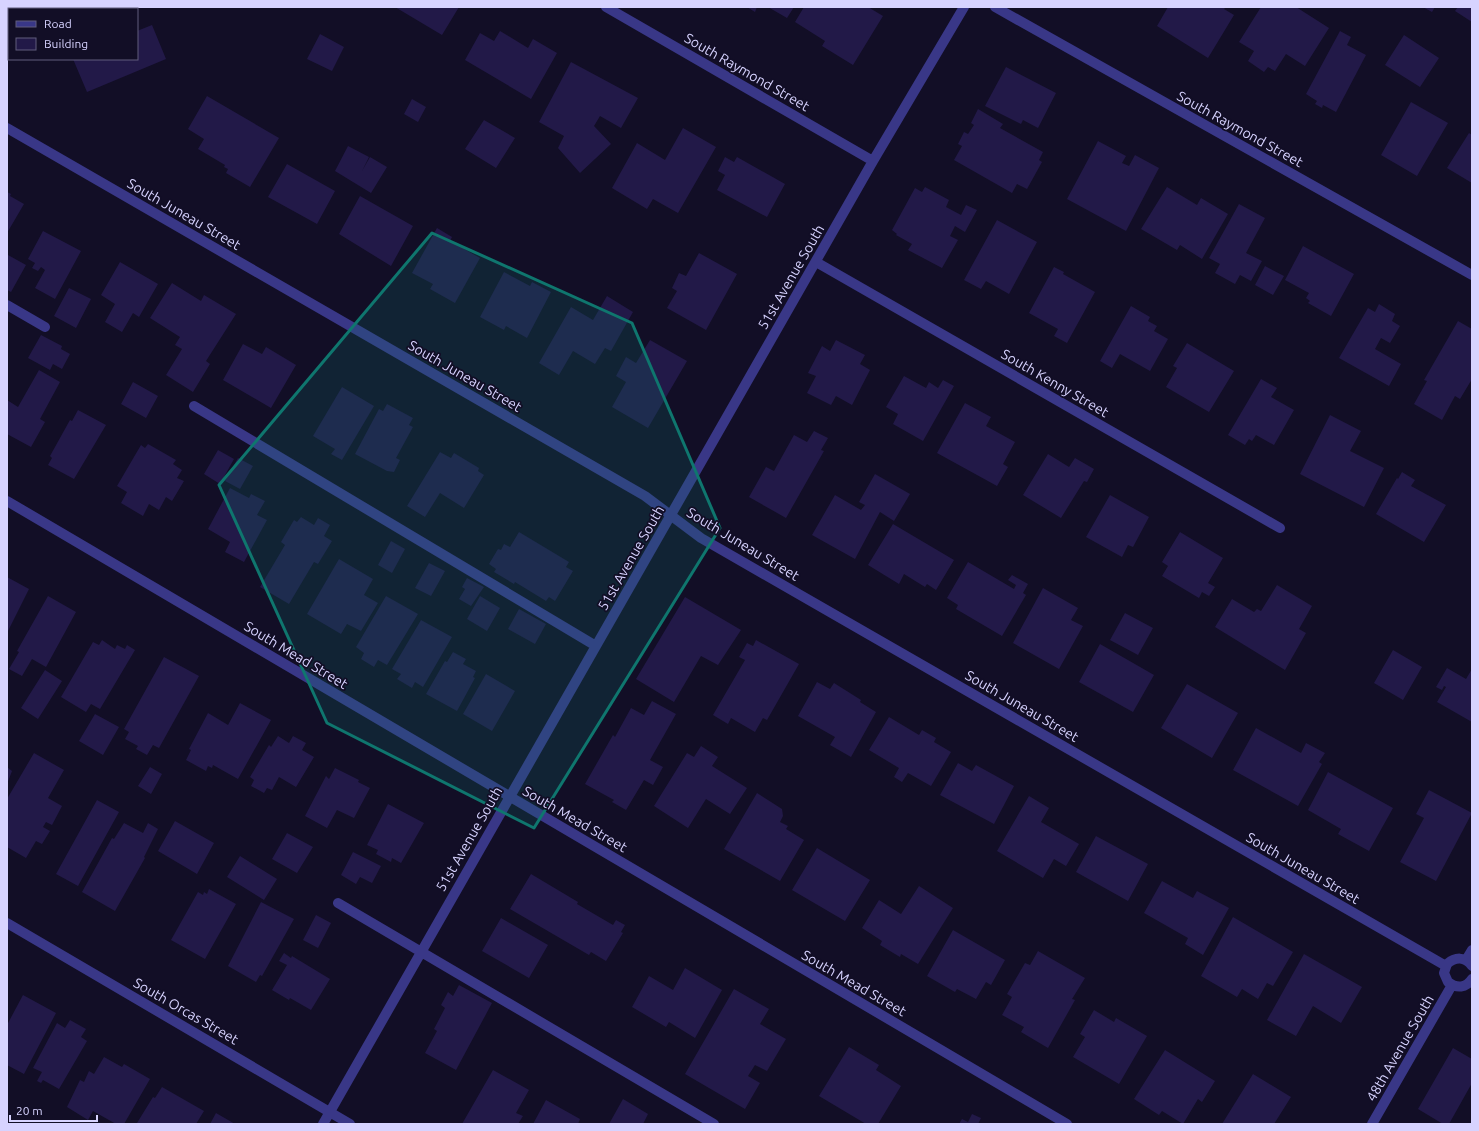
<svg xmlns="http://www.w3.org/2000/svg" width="1479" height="1131" font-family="Ubuntu,sans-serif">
<rect width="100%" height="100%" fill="#120e26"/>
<path fill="#221948" d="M395,7h64l-17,28z
M747,7h10l-2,5z
M768,7h26l-7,11z
M804,7h64l15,9 -30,49 -31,-19 3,-5 -30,-19z
M1168,7h58l-2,2 10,6 -26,43 -51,-32z
M1261,7h35l33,21 -24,38 -19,-12 -11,17 -7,-4 -4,5 -16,-11 6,-10 -15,-9z
M1423,7h12l-3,5z
M1458,7h14v15l-17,-11z
M152,25l14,34 -79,33 -14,-33h64v-28z
M500,31l28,17 5,-9 24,14 -26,46 -66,-39 15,-27 14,8z
M1340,31l11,6 -4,8 19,10 -30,57 -13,-7 -1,3 -7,-4 2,-3 -11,-7z
M320,34l24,13 -12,24 -25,-12z
M1404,35l35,23 -19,29 -35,-22z
M571,62l67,36 -17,30 -21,-12 -6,10 17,18 -31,29 -22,-25 6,-12 -25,-14z
M1006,67l50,26 -18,35 -15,-8 -2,4 -36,-18z
M207,96l72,42 -29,49 -24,-14 2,-4 -4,-2 1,-2 -27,-16 6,-10 -16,-10z
M412,99l14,8 -8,15 -14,-8z
M1411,102l37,21 -31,53 -36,-21z
M978,109l25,15 -3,4 43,24 -4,8 3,2 -15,27 -10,-5 -5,9 -58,-33 8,-14 -4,-2 6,-12 4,2 6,-9 -3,-2z
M484,120l31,18 -19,30 -31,-19z
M683,128l33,19 -38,66 -25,-14 -6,10 -35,-21 25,-45 28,17z
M1469,133l3,2v48l-25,-15z
M1098,141l28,15 -4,7 7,3 6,-11 24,13 -33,63 -59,-32z
M348,146l21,11 -7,14 8,-14 17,10 -16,26 -36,-22z
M725,157l9,5 3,-5 48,27 -18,33 -50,-27 8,-15 -7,-4z
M287,164l48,27 -18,33 -49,-27z
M925,187l24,13 -3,7 15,8 5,-10 11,5 -12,22 -10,-6 -5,10 8,4 -16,28 -34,-18 4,-6 -16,-9 1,-1 -5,-4 23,-42 7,4z
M1167,187l30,18 4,-7 27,16 -26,45 -22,-14 -3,5 -36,-21z
M7,192l4,2 -1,2 14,8 -17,29z
M360,196l53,30 -22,40 -52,-32z
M1239,204l26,14 -19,35 16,8 -11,20 -11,-6 -5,9 -20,-11 5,-9 -11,-6z
M997,220l40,22 -28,52 -23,-13 -5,8 -17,-9z
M437,228l15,9 -2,4 30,17 -25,45 -25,-14 3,-5 -21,-11z
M43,231l38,20 -26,48 -20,-11 10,-18 -4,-3 -3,4 -6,-3 3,-5 -7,-4z
M1303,246l51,28 -23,42 -23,-13 2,-2 -4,-3 3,-5 -24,-13z
M699,253l38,21 -31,56 -39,-22 10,-17 -5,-3 7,-15 7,3z
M8,255l18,10 -15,27 -4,-2z
M120,262l38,22 -19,33 -6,-4 -11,19 -17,-10 10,-18 -14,-9z
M1265,266l19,10 -11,19 -18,-10z
M1054,267l10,5 -1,2 32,18 -28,51 -13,-7 4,-7 -29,-16z
M504,272l26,14 2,-4 19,10 -24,46 -21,-12 -2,4 -24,-13z
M172,283l29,18 3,-6 32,19 -30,47 4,3 -17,28 -27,-17 16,-26 -7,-4 5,-8 -30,-19z
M69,288l22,11 -15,29 -22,-12z
M607,296l26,16 -22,39 -6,-3 -10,16 -22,-13 -14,24 -20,-12 32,-56 22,13z
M1379,304l16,10 -3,7 8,5 -10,17 -9,-5 -6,11 26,15 -12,22 -50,-28 29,-50 7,4z
M1131,306l19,11 -2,4 9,5 -3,5 14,8 -18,32 -30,-17 -8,14 -12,-7z
M1458,321l14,8v50l-12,20 -5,-3 -13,24 -28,-16 13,-23 -3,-1z
M41,335l21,11 -1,3 9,5 -8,15 -9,-5 -3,6 -22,-12z
M650,340l37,21 -39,67 -36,-21 14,-25 -10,-6 10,-19 10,6z
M836,340l29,15 -5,9 10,6 -18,35 -16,-9 -5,9 -24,-12 9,-17 -8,-3 14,-27 8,5z
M1187,343l47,28 -25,41 -43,-25 11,-19 -4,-2z
M243,344l19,10 4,-7 30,18 -25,43 -48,-28z
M39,370l21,12 -20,37 5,3 -14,25 -24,-13v-34l11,7z
M904,376l22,12 3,-6 9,6 5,-8 11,6 -31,55 -30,-17 5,-10 -12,-7z
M1261,379l16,9 -6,9 23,13 -20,35 -18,-10 -4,6 -3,-2 -4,6 -17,-10z
M133,382l25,14 -12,22 -25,-14z
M342,387l32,19 -32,54 -11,-6 4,-5 -22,-13z
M965,403l26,14 -5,9 29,16 -12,22 5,3 -11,19 -60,-33z
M387,404l26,14 -4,7 4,2 -17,31 4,2 -6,12 -7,-1 -32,-17 24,-45 4,2z
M78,410l28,15 -32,54 -26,-14 4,-7 -2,-2 20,-36 2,1z
M1330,415l31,16 -11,20 34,17 -20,39 -64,-33z
M814,431l14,7 -7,12 3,1 -38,67 -37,-21 17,-30 8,4 20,-36 13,7z
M148,444l28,16 -3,4 9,6 -5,8 7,3 -12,20 -6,-4 -7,13 -10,-6 -6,12 -22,-13 6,-11 -10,-6 24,-41 4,3z
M218,450l16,9 -14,25 -16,-10z
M440,452l11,6 3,-5 25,15 -1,3 6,4 -20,33 -24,-15 -15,24 -18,-11z
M1048,454l21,13 6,-9 19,11 -7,13 -3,-1 -23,37 -38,-23z
M238,458l15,8 -13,23 -15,-8z
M1402,472l13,8 -4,6 35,19 -22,37 -48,-28 21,-36 1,1z
M875,474l35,20 -16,27 -14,-9 -25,47 -43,-24 23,-40 26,15 4,-5 -6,-3z
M230,488l19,10 2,-4 14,7 -8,14 10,5 -23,42 -19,-10 5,-10 -22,-13z
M1110,495l39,22 -16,30 -5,-2 -6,12 -36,-20z
M301,517l13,8 4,-7 12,7 -6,11 8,5 -14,23 -4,-2 -25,42 -29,-17 25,-42 -4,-3 13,-22 3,2z
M893,524l61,36 -18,30 -9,-6 -2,3 -21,-13 -5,10 -31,-19z
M519,532l50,30 -3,5 7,4 -18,30 -6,-4 -3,4 -31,-19 -1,2 -20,-12 2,-3 -7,-5 9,-15 3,1 3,-6 6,3z
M1180,532l43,26 -15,25 7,4 -6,9 -7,-4 -3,6 -37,-22 6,-10 -6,-4z
M391,541l14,8 -13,24 -14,-8z
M339,559l34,20 -9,16 14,8 -17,28 -14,-7 -6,10 -34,-20z
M968,562l46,27 2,-4 -8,-5 4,-5 16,9 -5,9 3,2 -24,41 -46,-27 2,-4 -11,-7z
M429,563l16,8 -14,25 -16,-8z
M7,577l22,12 -22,44z
M467,578l17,9 -13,19 -12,-7 6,-10 -3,-2z
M1277,585l35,21 -13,23 7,4 -21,37 -70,-43 17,-28 22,13 3,-3 4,2z
M1043,588l35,20 -7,12 12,6 -24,43 -46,-26z
M48,596l28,16 -30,55 -14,-8 -10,17 -13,-7 10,-17 -2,-1z
M386,596l32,18 -31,51 -9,-5 -4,7 -13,-8 3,-6 -8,-6z
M480,596l20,12 -13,23 -20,-12z
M685,597l56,33 -23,35 -17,-9 -27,46 -38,-23z
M519,609l27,15 -11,20 -27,-15z
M1125,613l28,15 -15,27 -28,-15z
M421,620l31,17 -29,50 -8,-5 -3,6 -15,-9 4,-5 -9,-5z
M102,640l13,9 2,-4 8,4 2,-4 8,5 -35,59 -9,-5 -5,8 -25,-15 32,-55 6,3z
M756,640l43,24 -32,56 -4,-2 -8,14 -24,-14 -3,6 -15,-9 32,-55 -6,-3 8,-14 6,3z
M1100,644l54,31 -21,37 -54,-30z
M1393,650l29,17 -19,33 -29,-17z
M453,652l13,7 -3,5 13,7 -3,6 2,1 -18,33 -31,-17 19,-33 2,1z
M164,657l35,19 -40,72 -6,-3 -6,10 -11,-6 2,-3 -13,-7 4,-7 -5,-3z
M1447,668l19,11 6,-10v53l-35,-20 9,-15 -2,-1 -2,4 -6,-3z
M45,670l17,11 -24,38 -17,-11z
M486,674l29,17 -23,40 -29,-17z
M817,682l13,7 4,-6 27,17 -1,2 16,10 -25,45 -21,-12 5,-8 -37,-21z
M1187,684l51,29 -26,45 -51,-30z
M652,701l24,13 -26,46 13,7 -10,18 -9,-5 -18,30 -14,-8 2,-2 -29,-16 28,-49 2,2 16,-29 13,7z
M240,703l31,17 -33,59 -25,-14 -1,3 -4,-2 -2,5 -20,-11 5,-10 -2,-1 19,-36 20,12z
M95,714l24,13 -16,28 -24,-14z
M889,717l30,18 3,-5 14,8 -2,4 17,10 -20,34 -23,-13 -6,9 -8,-5 5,-9 -30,-18z
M1256,728l45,25 5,-10 19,10 -6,9 3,2 -24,42 -65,-36z
M278,736l11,7 4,-7 13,7 -4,7 12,7 -18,30 -17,-10 -7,13 -5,-2 -3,5 -13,-7 3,-6 -4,-3 19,-32 2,2z
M701,746l17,11 -6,9 35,22 -17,26 -24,-15 -18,29 -34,-22 33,-53 7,4z
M34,753l30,17 -16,28 14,8 -10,19 -6,-3 -3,5 7,4 -8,13 -6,-3 -10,17 -19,-11v-48z
M958,763l14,8 4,-6 38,21 -20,38 -54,-29z
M7,767l5,4 -5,13z
M150,767l12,7 -11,20 -13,-8z
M335,768l24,12 -1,2 12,6 -16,30 -17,-8 -10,18 -22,-12 21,-40 3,3z
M1328,772l65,36 -24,43 -31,-17 3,-5 -33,-19z
M1429,790l43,23 -36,68 -36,-19 24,-44 -8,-4z
M757,793l25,16 1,7 -3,6 8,4 -2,3 18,11 -24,41 -56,-32z
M1029,796l20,12 -8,14 38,22 -13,22 -12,-7 -11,19 -46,-27z
M97,800l22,12 -41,74 -22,-12z
M388,804l36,19 -23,40 -9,-5 -1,4 -15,-8 2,-4 -11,-5z
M175,821l39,22 -17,31 -39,-23z
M124,823l19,10 5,-10 10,6 -14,28 1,1 -30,53 -33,-19 30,-54 2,1z
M287,833l26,14 -16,26 -25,-14z
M1096,836l52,28 -20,37 -52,-29z
M817,848l53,32 -25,41 -53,-31z
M353,852l28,14 -9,17 -12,-6 -4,7 -15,-9z
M240,856l37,23 -13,21 -37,-23z
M531,874l47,28 -1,2 36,21 3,-5 9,5 -4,7 2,1 -17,28 -15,-9 -2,3 -79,-46z
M1162,881l31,17 4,-7 32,17 -26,47 -18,-11 3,-6 -44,-25z
M919,886l34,22 -35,56 -17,-10 -1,3 -20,-12 2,-4 -20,-13 17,-28 22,14z
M209,889l27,15 -31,55 -34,-19 27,-48 5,3 1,-3 3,2z
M261,902l33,17 -32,57 -2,-1 -4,7 -28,-16z
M316,915l15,8 -13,25 -15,-8z
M1233,917l60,35 -20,34 -6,-3 -9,16 -16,-10 -5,8 -36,-21z
M501,918l47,27 -19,33 -47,-27z
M953,930l52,30 -14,25 -5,-3 -10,17 -19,-10 -2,3 -28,-16z
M1038,951l47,27 -13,21 3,1 -27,48 -27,-16 3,-5 -22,-12 10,-18 -5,-3 18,-31 5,2z
M284,953l7,5 1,-2 38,23 -19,31 -21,-12 -1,2 -17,-10 15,-25 -8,-4z
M1304,954l58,33 -21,36 -28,-17 -17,30 -29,-16z
M685,968l37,22 -27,48 -26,-16 -3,5 -34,-20 17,-31 24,14z
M459,985l33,18 -36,67 -31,-17 12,-22 -3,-2 11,-21 -4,-3 7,-13 5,4z
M734,989l35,20 -9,15 26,15 -19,32 -12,-6 -7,11 12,7 -15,26 -60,-35z
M23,995l33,18 -32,61 -17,-9v-40z
M1094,1010l20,12 2,-4 31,18 -28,48 -46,-27 12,-20 -5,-3z
M70,1020l16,9 -5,8 6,4 -28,48 -16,-9 -2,3 -4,-2 5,-9 -9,-4 24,-45 8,5z
M849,1047l30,18 -3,5 25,16 -23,38h-12l-47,-28z
M1453,1048l19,11v24l-23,41h-6l-25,-15z
M1165,1050l50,31 -13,21 -4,-3 -15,25 -21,-13 -3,4 -25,-16z
M104,1057l18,10 2,-3 26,15 -26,45h-8l-23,-13 -5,9 -21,-13 13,-27 4,2 5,-11 5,3z
M493,1070l36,20 -13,23 7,3 -5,8h-56z
M1253,1074l38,23 -17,27h-52z
M162,1087l42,24 -8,13 -59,-1 16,-26 2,1z
M623,1099l25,15 -5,10h-34z
M546,1100l34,19 -2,5h-45z
M216,1113l19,11h-25z
M972,1114l9,4 -3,6h-19l3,-5 6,3z"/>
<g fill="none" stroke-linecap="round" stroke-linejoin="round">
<path stroke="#393787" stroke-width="10" d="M606,7l267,154
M995,7l477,268
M30,9l5,-2
M7,19l2,-1
M7,128l638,368 56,42 745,428
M816,262l464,266
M7,305l38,22
M194,406l402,240
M7,501l1060,623
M338,903l376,221
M7,923l343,201
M1466,960l6,-10
M1472,966c-7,-10 -17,-9 -25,-2l-3,9 4,9c9,7 18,6 24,-3
M323,1124l550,-963 91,-154
M1372,1124l80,-139"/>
</g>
<path fill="#0f766e" fill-opacity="0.2" stroke="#0f766e" stroke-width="3" stroke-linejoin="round" d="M432,233l200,90 88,205 -186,300 -207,-105 -108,-238z"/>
<g text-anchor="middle" stroke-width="3.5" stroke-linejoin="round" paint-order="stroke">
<g font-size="14" fill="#d7d3ff" stroke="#120e26">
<text transform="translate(747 72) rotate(30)" y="5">South Raymond Street</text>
<text transform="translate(1240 129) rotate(29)" y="5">South Raymond Street</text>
<text transform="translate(184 214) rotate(30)" y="5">South Juneau Street</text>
<text transform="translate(791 277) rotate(-60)" y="5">51st Avenue South</text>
<text transform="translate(465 376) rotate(30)" y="5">South Juneau Street</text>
<text transform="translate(1055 383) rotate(30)" y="5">South Kenny Street</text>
<text transform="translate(743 544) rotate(31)" y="5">South Juneau Street</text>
<text transform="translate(631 558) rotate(-60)" y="5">51st Avenue South</text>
<text transform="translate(296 655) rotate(31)" y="5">South Mead Street</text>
<text transform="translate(1022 706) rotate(30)" y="5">South Juneau Street</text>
<text transform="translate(575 819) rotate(30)" y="5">South Mead Street</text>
<text transform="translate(469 839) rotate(-60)" y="5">51st Avenue South</text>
<text transform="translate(1303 868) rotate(30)" y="5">South Juneau Street</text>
<text transform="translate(854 983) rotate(30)" y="5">South Mead Street</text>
<text transform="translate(186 1011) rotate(30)" y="5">South Orcas Street</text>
<text transform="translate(1400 1048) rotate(-60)" y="5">48th Avenue South</text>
</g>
</g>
<rect width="1479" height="1131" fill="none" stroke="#d7d3ff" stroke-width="16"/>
<rect x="8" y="8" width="130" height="52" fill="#120e26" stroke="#615d7d"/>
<rect x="16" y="21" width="20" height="6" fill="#393787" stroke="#615d7d"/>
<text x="44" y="28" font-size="12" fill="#d7d3ff">Road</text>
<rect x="16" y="38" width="20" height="12" fill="#221948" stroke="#615d7d"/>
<text x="44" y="48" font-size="12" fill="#d7d3ff">Building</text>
<path d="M10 1115v6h87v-6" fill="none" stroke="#d7d3ff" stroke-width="2"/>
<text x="16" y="1115" font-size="12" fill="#d7d3ff" stroke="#120e26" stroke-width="3" paint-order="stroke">20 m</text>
</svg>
